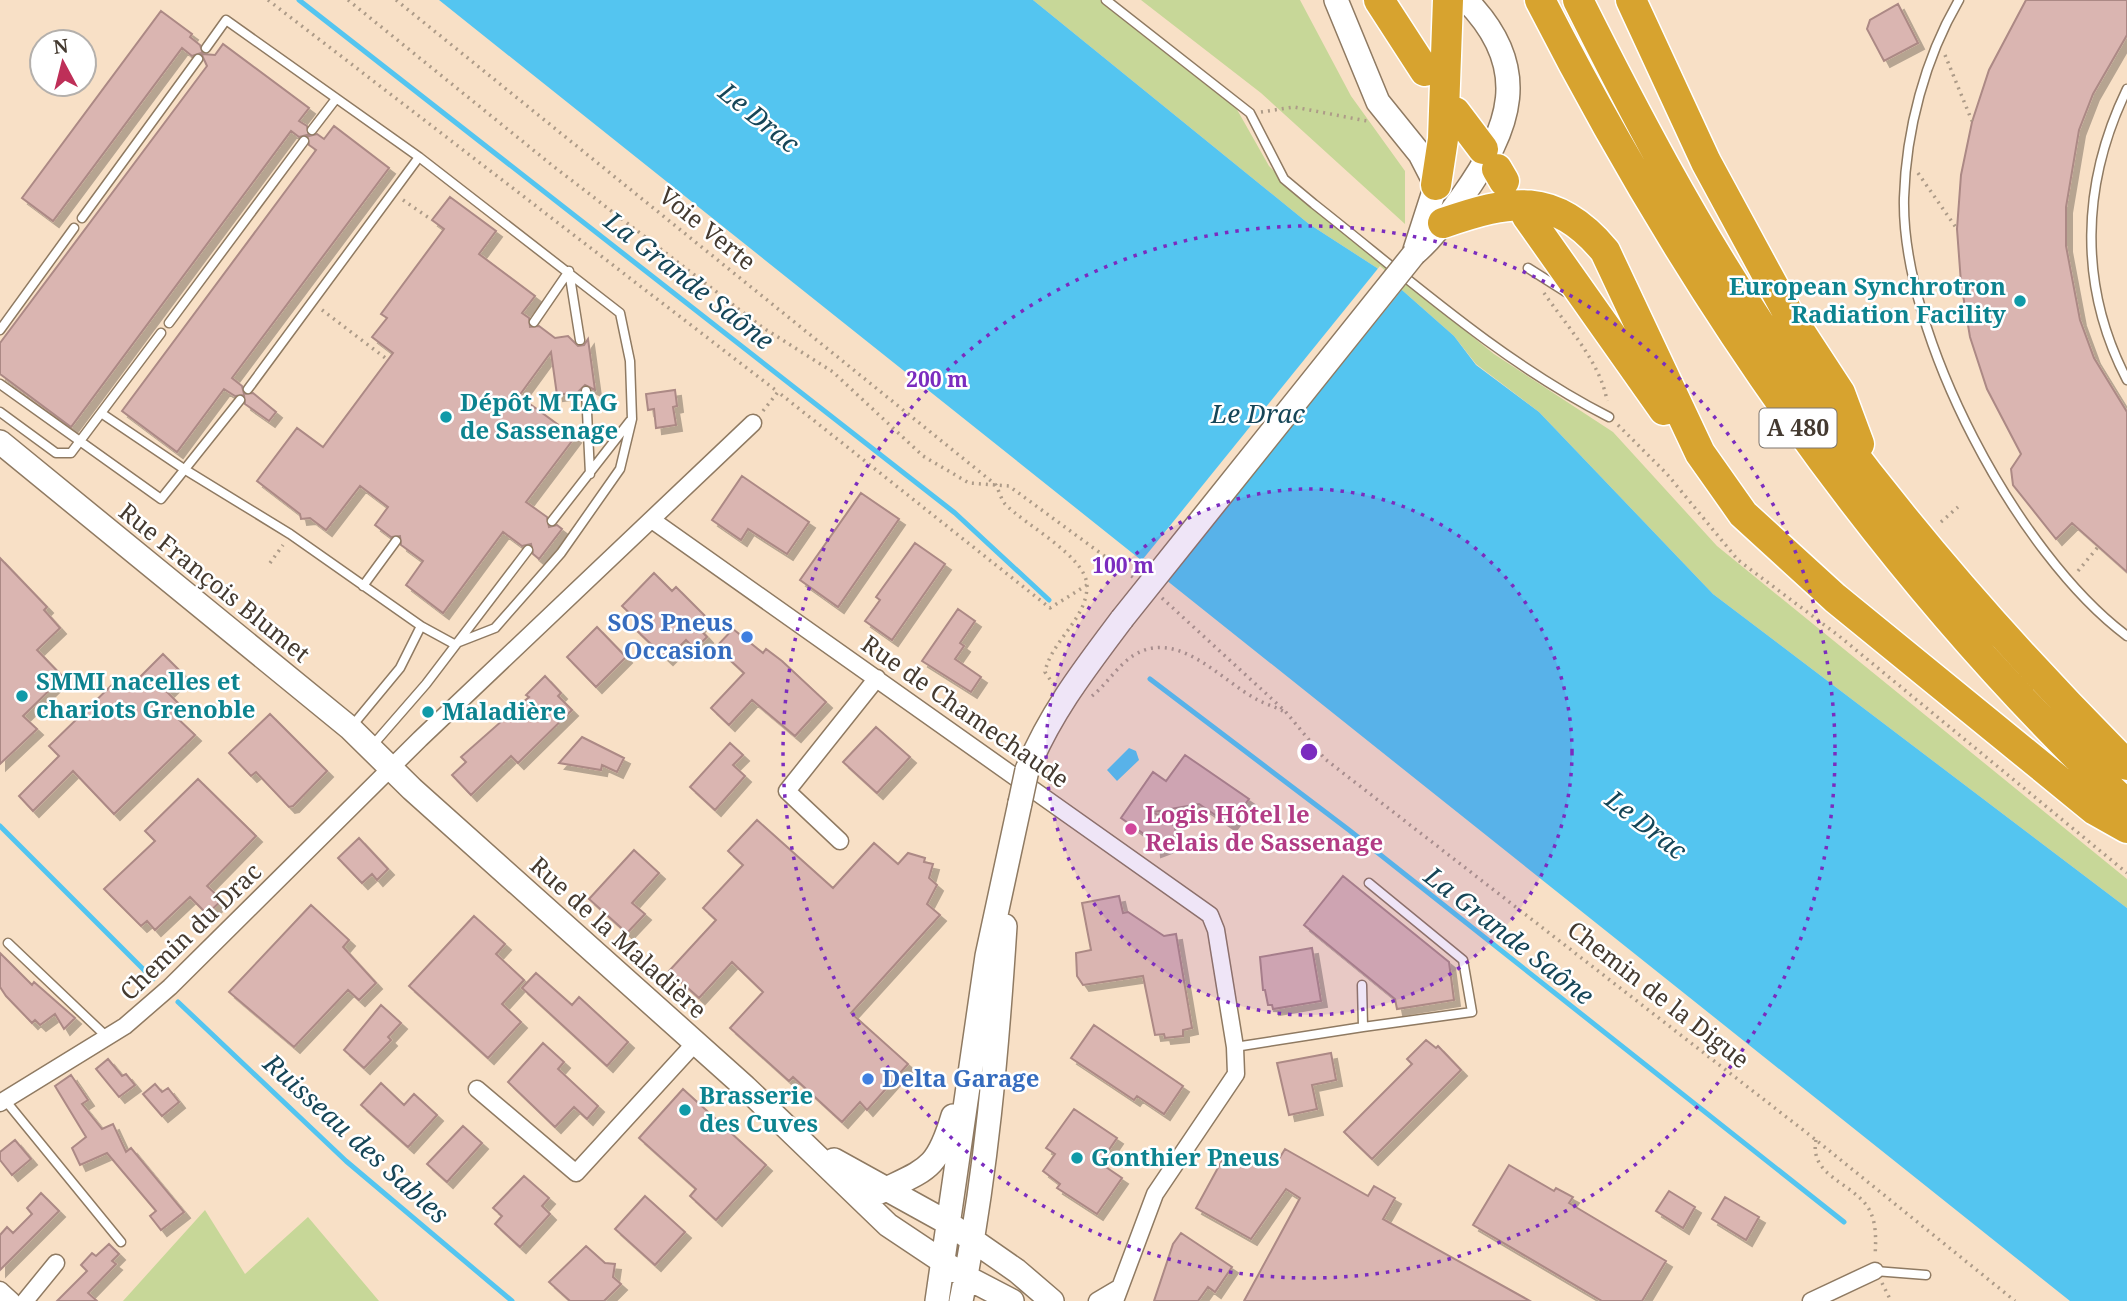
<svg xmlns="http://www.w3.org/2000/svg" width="2127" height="1301" font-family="'Noto Serif',serif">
<defs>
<filter id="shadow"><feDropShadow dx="6" dy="6" stdDeviation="0" flood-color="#0004"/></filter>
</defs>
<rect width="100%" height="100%" fill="#f8e0c6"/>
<path fill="#c7d798" d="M1033,0h67l135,106 34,60 40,39 185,149 119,78 104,114 410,333v29l-414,-314 -174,-182 -63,-48 -22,-28 -77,-68 -68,-44z
M1141,0h159l51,96 54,75v53l-144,-131z
M205,1210l40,64 63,-57 71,84h-256z"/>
<path fill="#54c5f0" d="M439,0h594l276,224 68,44 77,68 22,29 63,47 174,182 414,314v393h-57z
M1129,748l7,3 3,9 -22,21 -10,-11z"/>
<path fill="#f8e0c6" d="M1380,266l24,21 -240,297 -25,-20z"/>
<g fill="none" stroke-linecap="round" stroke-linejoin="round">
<path stroke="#54c5f0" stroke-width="5" d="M299,0l656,513 94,87
M1150,679l199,151 495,392
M0,826l153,153
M178,1002l168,159 166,140"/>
</g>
<path fill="#dab5b1" stroke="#ac8985" stroke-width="2" filter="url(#shadow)" d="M2026,0h101v35l-34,59 -14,36 -13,77v39l14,74 14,38 33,54v160l-55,-49 -16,16 -43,-54 -2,-16 10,-15 -34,-65 -17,-52 -9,-54 -4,-54 4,-54 11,-53 17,-52z
M1898,4l20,39 -34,18 -17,-32 3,-9z
M161,11l31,23 -2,3 10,8 3,9 12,1 8,-11 86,64 -10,13 8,5 2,10 8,-2 7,5 10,-13 55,42 -157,210 10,8 2,8 9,-1 23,19 -7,9 -24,-17 -1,-9 -9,1 -11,-7 -47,63 -55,-41 194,-261 -7,-5 -2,-10 -8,2 -8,-6 -220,296 -71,-53v-31l207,-277 -6,-13 -9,3 -10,-8 -129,173 -31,-23z
M450,197l46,34 -17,23 56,42 -13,17 7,5 1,9 9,-1 16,12 13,-2 10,10 6,-1 4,-6 7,51 -10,-5 -7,7 -21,3 -6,-43 -32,44 56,41 -49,65 21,15 2,10 8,-2 5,4 -23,30 -6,-5 -2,-10 -9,2 -19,-14 -60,81 -37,-28 17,-24 -22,-16 -1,-9 -9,1 -16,-12 13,-18 -28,-21 -34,44 -16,-12 -9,1 -1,-5 -43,-33 40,-53 26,19 70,-94 -21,-16 15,-19 -6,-4 63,-85 -12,-9z
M675,390l2,16 -4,1 3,18 -20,3 -2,-19 -6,1 -2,-16z
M742,476l67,46 -22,32 -39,-25 -7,11 -29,-20z
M861,493l38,26 -61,88 -38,-27z
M915,543l30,21 -53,76 -27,-19 15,-21 -4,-3z
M0,558l47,49 -3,3 16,18 -23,22 26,27 -40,39 14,13 -37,35z
M654,573l18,18 4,-4 31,31 -9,9 9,10 -12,12 -9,-9 -19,19 -32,-30 6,-5 -19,-18z
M958,609l17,12 -15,22 4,3 -9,13 26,18 -10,15 -49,-31z
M597,627l29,30 -30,30 -29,-30z
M733,629l30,24 3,-4 16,12 44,41 -31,34 -43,-36 -23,25 -18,-17 33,-35 -28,-26z
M163,654l21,21 -17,17 15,15 -8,8 21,20 -81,79 -41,-43 -40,40 -14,-15 40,-40 -10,-10 69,-67 2,3 4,-5 8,8z
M545,676l16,17 -3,3 14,14 -54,53 -7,-7 -40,39 -19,-20 14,-13 -5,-5 68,-60 -3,-2z
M270,714l57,57 -34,35 -4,1 -33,-35 -5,4 -22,-23z
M876,727l34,30 -33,36 -34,-31z
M582,737l42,21 -7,14 -15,-7 -1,5 -42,-7z
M730,743l13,12 -10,10 12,11 -30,34 -25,-23z
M1185,755l64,44 -19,26 -31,-21 -46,8 22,14 1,7 -10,14 -11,4 -1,-10 -33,-23 32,-46 13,9z
M198,779l58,57 -49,50 15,14 -15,14 -17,-17 -35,33 -8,-9 -6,5 -37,-37 51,-48 -10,-10z
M757,820l76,68 41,-45 24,21 10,-11 17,5 -1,4 9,2 -4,14 8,7 -10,19 13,11 -89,98 57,51 -41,46 -7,-8 -18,20 -49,-45 -4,4 -59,-53 33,-36 -31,-30 -33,36 -30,-27 47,-51 -13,-12 40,-43 -15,-14z
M359,838l29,31 -11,11 -5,-6 -10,9 -24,-25z
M634,850l25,23 -27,30 13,11 -18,19 -38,-34z
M1343,876l106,86 5,38 -57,9 -2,-10 -91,-74z
M1119,896l4,17 5,-1 36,24 12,-2 16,94 -9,2v6l-18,2 -1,-4 -9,1 -12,-59 -60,9 -6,-9 -1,-23 15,-3 -9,-47z
M311,905l38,35 -6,7 33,36 -17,17 -11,-10 -54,57 -65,-55z
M474,916l31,28 -9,10 28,26 -22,24 19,18 -33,36 -79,-72z
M1312,948l9,53 -48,8 -1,-4h-4l-3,-15h-2l-3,-33z
M0,953l32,32 2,-3 41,36 -11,11 -9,-15 -15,11 -5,-5 -3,3 -26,-27 -6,-9z
M536,973l36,32 7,-8 49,45 -21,24 -85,-78z
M381,1005l20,18 -13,14 3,3 -27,28 -20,-18z
M1094,1025l89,61 -19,28 -27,-18 -3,4 -63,-42z
M1426,1040l10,8 2,-2 23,24 -89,89 -28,-27 68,-68 -5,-5z
M543,1043l21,19 -6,7 40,37 -11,13 -13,-12 -19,20 -47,-45z
M1331,1053l5,27 -24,5 5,24 -28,6 -12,-52z
M108,1059l14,17 4,-2 9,11 -16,12 -23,-28z
M71,1075l17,25 -6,4 20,25 11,-5 13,28 5,-4 53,64 -23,18 -11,-14 6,-5 -49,-58 -27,12 -8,-17 14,-11 -31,-51z
M381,1083l23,22 10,-11 23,21 -29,32 -47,-42z
M155,1084l7,8 6,-4 11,14 -17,14 -19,-22z
M683,1089l83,76 -50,55 -26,-24 6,-7 -57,-51z
M1074,1109l43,29 -17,25 22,15 -25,36 -40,-26 3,-4 -17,-13 12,-17 -9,-6z
M463,1126l19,17 -35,39 -20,-18z
M15,1140l16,19 -19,16 -12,-15v-8z
M1285,1149l83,47 6,-10 21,12 -12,21 147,82h-286l56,-103 -14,-9 -35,50 -55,-31 29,-53 19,11 7,-12 23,13z
M1509,1165l45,26 2,-3 17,9 -4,6 97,58 -24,40h-40l-129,-76z
M524,1176l25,22 -7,8 8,8 -30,33 -25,-23 7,-8 -9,-8z
M1669,1191l26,16 -12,21 -27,-17z
M41,1193l18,18 -59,59v-35l7,-8 6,6 19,-19 -5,-6z
M645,1196l40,36 -30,33 -40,-36z
M1725,1197l34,20 -13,23 -34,-21z
M1181,1233l51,34 -17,25 -7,-5 -10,14h-44l19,-57z
M109,1244l10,10 -7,7 4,3 -28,29 9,8h-40l30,-30 -6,-6 11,-12 4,3z
M586,1246l19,17 10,1 -2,13 8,7 -17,17h-34l-21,-19z"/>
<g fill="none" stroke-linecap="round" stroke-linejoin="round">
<defs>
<path id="lane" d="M1106,0l144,113 34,66 30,25c95,75 187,158 295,213
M1959,0c-34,58 -53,130 -55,198 -3,137 114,357 223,438
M206,48l20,-28 193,137 201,156 10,48 2,58 -12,50 -59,84 -66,75 -41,16 -33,-18
M2127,89c-46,95 -49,197 0,291
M312,130l23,-30
M82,218l116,-159
M1528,268l38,24
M569,271l11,69
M534,322l35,-51
M169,323l135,-182
M0,330l74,-102
M0,384l161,115 79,-99
M248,389l171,-232
M586,391l4,83
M0,412l56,41h15l90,-120
M101,413l83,56 106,65 131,92 -21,42 -48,58
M552,521l78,-100
M363,586l33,-45
M372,746l54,-62 102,-134
M8,943l99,94
M1363,1027l109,-15 -9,-52 -94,-77
M1235,1047l128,-20 -1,-42
M5,1100l116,142
M1875,1271l51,4"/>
<path id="street" d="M652,520l558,395 6,15 19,117 1,27 -81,120 -40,107
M840,841l-53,-50 90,-113
M477,1089l99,84 120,-131
M0,1103l125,-77 45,-39 250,-248 333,-316
M0,1290l12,11
M25,1301l31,-38
M1097,1301l22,-13
M1811,1301l64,-30"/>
<path id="secondary" d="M1336,0l42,102 42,52 16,31 -21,65
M1414,254c19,-16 33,-37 48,-57 49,-69 71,-129 4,-197
M0,442l350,286 62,61 333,298 143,138 78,52 46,24
M1027,770c23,-57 59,-103 95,-151
M834,1160l114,63 69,48 35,30
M880,1192c47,-23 57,-22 73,-76
M937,1301l50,-345 33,-153
M961,1301c25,-123 36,-250 44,-375"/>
<path id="highway" d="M1379,0l46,71
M1540,0c152,297 343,575 587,805
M1578,0c55,110 113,220 181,323 107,160 232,306 368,442
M1631,0l75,162 83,153 51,78 19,51
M1455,112l28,37
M1497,169l7,12
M1436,185l7,-46 5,-139
M1527,216l137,194
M1443,223c67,-23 111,-33 162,28l95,202 43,61 92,84 260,212 32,18"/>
</defs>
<use href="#lane" stroke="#8f7a62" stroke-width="11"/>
<use href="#street" stroke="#8f7a62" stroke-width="19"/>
<use href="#secondary" stroke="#8f7a62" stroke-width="26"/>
<use href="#highway" stroke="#fff" stroke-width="33"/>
<path stroke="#ad9b88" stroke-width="3.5" stroke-dasharray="2 5" stroke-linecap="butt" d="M268,0l510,392
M348,0l205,166 209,161 71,45 90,84 46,27 40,3 124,91
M396,0l600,485c3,6 5,14 9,19 20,21 82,53 82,82 0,33 -36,55 -42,86l8,12
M1945,55l27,66
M1261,112l33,-5 73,14
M1918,173l39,56
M403,200l29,20
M1544,293c22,32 57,70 63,108
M322,310l66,50
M763,411l15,-19 272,216 37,-23
M1618,425l49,49 71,86 101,76 288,237
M1941,522l17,-15
M270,563l13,-18
M2078,571l20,-24
M1162,598l123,113 40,48 491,381 199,161
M1092,696c15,-12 26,-31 42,-41 45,-27 87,26 124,45 8,4 17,7 25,11
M1816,1140c-7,35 34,42 51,66 10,14 9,34 8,50
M1882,1283l9,18"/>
<use href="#lane" stroke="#fff" stroke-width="8"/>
<use href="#street" stroke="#fff" stroke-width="16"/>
<use href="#secondary" stroke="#fff" stroke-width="23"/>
<use href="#highway" stroke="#d7a32f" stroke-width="30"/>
<defs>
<path id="secondary-bridge" d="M1122,619l292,-365
M1020,803l7,-33"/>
</defs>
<use href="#secondary-bridge" stroke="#8f7a62" stroke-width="26" stroke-linecap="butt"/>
<use href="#secondary-bridge" stroke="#fff" stroke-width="23"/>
</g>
<circle cx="1309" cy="752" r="263" fill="#7b2cbf" fill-opacity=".12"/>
<g fill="none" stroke="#7b2cbf" stroke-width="3.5" stroke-dasharray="3.5 7">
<circle cx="1309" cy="752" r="263"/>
<circle cx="1309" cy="752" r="526"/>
</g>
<g fill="#0f9aa8" stroke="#fff" stroke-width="2.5">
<circle cx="2020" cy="301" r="7"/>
<circle cx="446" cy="417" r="7"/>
<circle cx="22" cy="696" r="7"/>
<circle cx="428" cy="712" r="7"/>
<circle cx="685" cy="1110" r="7"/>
<circle cx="1077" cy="1158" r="7"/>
</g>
<g fill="#3f7fe0" stroke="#fff" stroke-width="2.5">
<circle cx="747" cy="637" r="7"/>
<circle cx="868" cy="1079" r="7"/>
</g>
<circle fill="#d1479c" stroke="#fff" stroke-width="2.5" cx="1131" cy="829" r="7"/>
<g text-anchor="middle" stroke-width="5" stroke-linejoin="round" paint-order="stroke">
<rect fill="#fff" stroke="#7c756e" stroke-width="2" x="1759.5" y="408.5" width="77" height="39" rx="5"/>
<g font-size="23" font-weight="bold" fill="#443a30">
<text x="1798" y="436">A 480</text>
</g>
<g font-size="24" fill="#443a30" stroke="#fff">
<text transform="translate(707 229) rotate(39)" y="8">Voie Verte</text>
<text transform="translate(214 583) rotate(39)" y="8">Rue François Blumet</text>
<text transform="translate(965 712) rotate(35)" y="8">Rue de Chamechaude</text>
<text transform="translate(191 932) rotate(-44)" y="8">Chemin du Drac</text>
<text transform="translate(618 938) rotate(42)" y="8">Rue de la Maladière</text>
<text transform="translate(1658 995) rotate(38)" y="8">Chemin de la Digue</text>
</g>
<g font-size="24" font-weight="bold" fill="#0d838f" stroke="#fff" text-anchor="start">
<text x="2006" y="295" text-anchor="end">European Synchrotron<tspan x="2006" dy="28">Radiation Facility</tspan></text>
<text x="460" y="411">Dépôt M TAG<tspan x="460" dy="28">de Sassenage</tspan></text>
<text x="36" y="690">SMMI nacelles et<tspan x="36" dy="28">chariots Grenoble</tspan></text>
<text x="442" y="720">Maladière</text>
<text x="699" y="1104">Brasserie<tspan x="699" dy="28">des Cuves</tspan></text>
<text x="1091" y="1166">Gonthier Pneus</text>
</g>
<g font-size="24" font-weight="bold" fill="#366cbe" stroke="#fff" text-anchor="end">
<text x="733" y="631">SOS Pneus<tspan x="733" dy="28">Occasion</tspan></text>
<text x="882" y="1087" text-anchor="start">Delta Garage</text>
</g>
<g font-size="24" font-weight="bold" fill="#b23c85" stroke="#fff" text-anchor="start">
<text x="1145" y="823">Logis Hôtel le<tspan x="1145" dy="28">Relais de Sassenage</tspan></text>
</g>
<g font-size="26" font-style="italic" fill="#164658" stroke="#fff">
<text transform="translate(759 118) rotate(39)" y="9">Le Drac</text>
<text transform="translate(689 281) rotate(38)" y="9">La Grande Saône</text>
<text x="1258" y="423">Le Drac</text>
<text transform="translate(1646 825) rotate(38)" y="9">Le Drac</text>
<text transform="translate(1509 936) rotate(38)" y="9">La Grande Saône</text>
<text transform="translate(356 1139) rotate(42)" y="9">Ruisseau des Sables</text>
</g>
</g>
<circle cx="1309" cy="752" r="10" fill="#7b2cbf" stroke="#fff" stroke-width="3.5"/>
<g font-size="21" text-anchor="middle" font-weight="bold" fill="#7b2cbf" stroke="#fff" stroke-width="5" stroke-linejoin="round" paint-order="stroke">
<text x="937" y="387">200 m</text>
<text x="1123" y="573">100 m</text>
</g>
<g transform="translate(63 63) rotate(353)"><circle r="33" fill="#ffffff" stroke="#b4b0ac" stroke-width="2"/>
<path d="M0-5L12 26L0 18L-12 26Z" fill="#be2f58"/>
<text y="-10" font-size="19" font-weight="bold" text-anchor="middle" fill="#443a30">N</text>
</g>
</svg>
